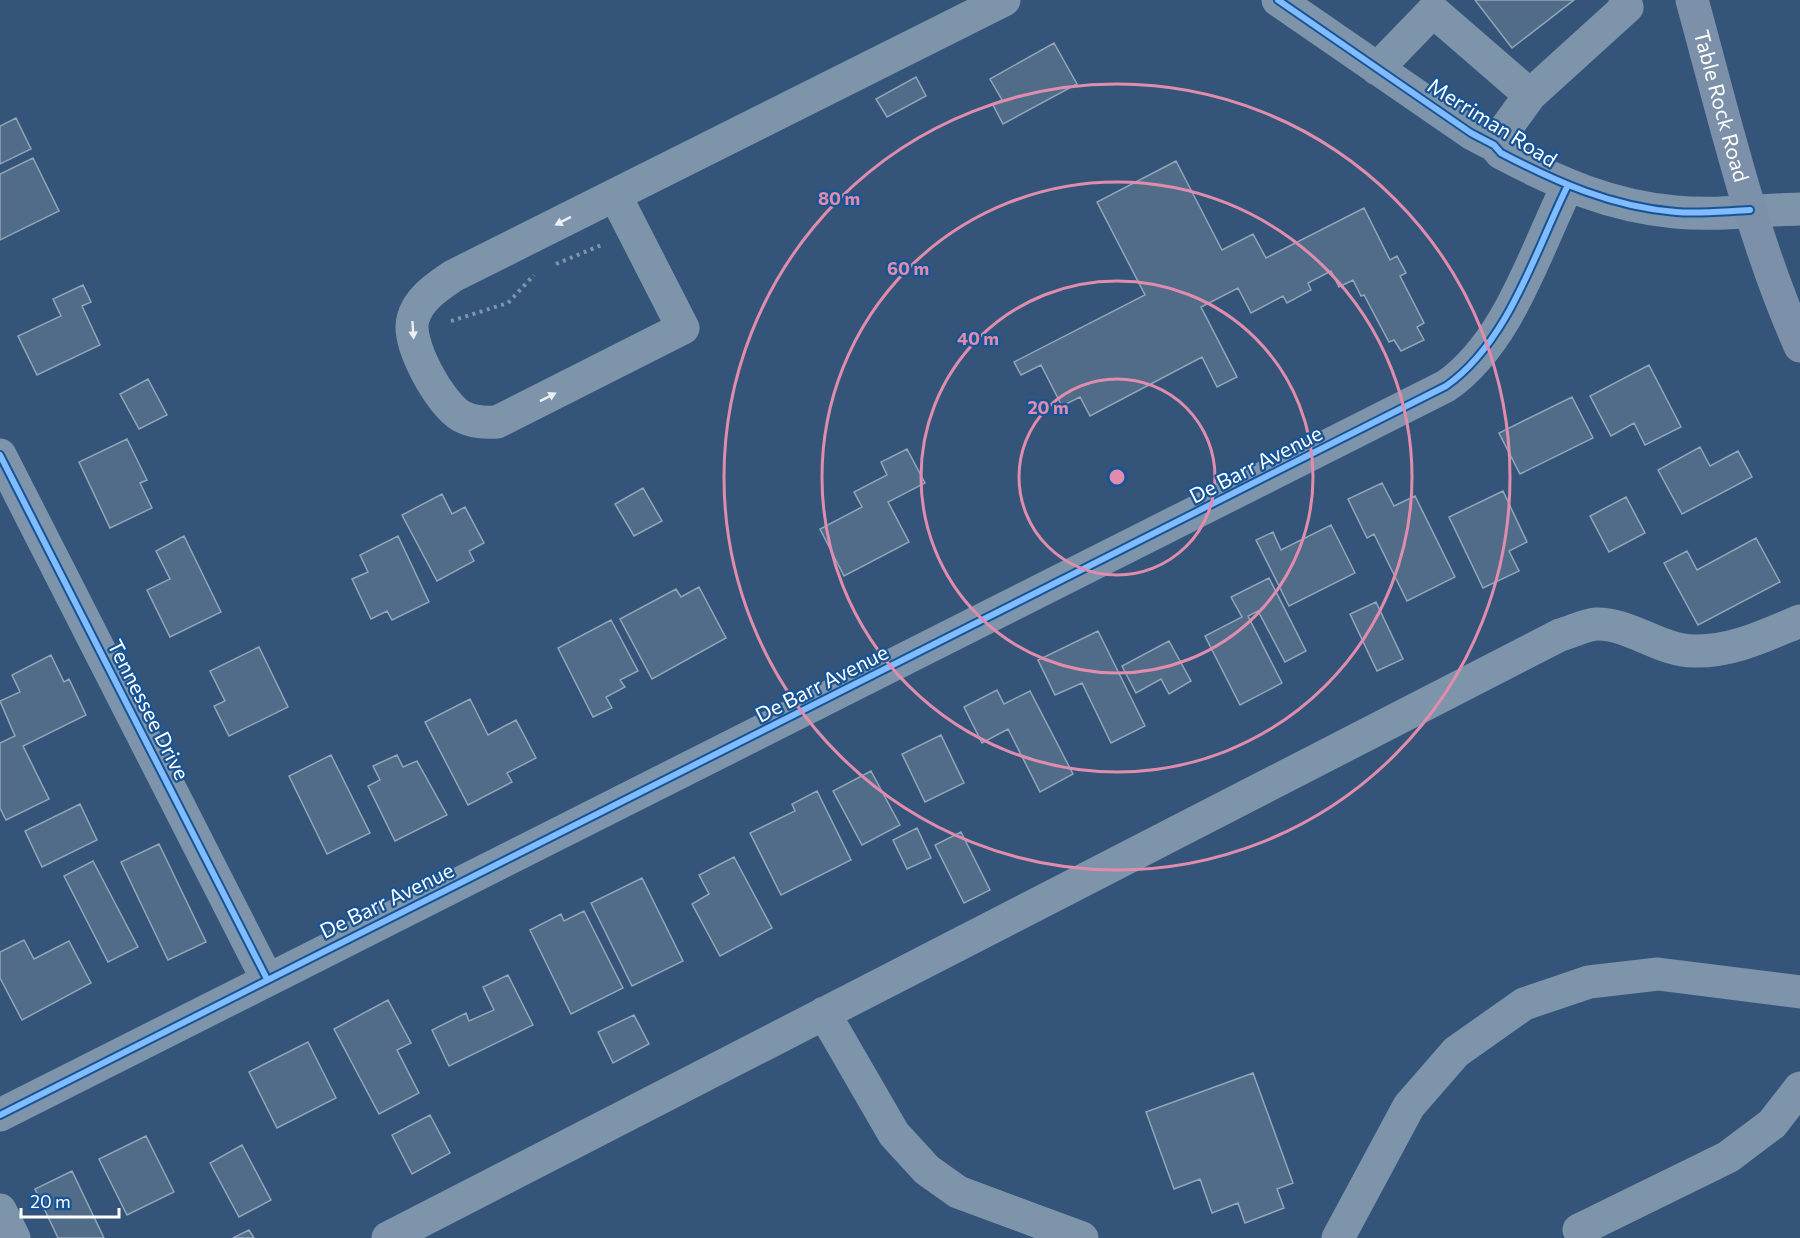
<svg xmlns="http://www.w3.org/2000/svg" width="1800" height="1238" font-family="Commissioner,sans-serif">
<rect width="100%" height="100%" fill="#345579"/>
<path fill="#516c88" stroke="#92a5b9" stroke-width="1.5" d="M1475,0h99l-62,48z
M1054,43l23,41 -74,40 -10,-19 9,-5 -12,-21z
M916,77l10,19 -39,21 -11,-18z
M16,118l15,31 -31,15v-38z
M33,158l26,53 -59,29v-66z
M1176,161l46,89 31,-16 13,24 98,-50 26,52 7,-4 9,17 -6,3 24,47 -7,4 7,13 -23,11 -7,-11 -5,2 -25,-47 -3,1 -8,-16 -14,7 -8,-16 -23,12 3,7 -24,13 -4,-7 -32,17 -13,-25 -37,19 36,70 -20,10 -15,-30 -112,59 -10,-19 -18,9 -21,-41 -20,10 -7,-13 131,-67 -48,-93z
M83,285l8,17 -9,4 18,39 -63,30 -19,-39 43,-20 -8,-17z
M1649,365l32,62 -36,18 -11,-22 -23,13 -21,-40z
M148,379l19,36 -28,14 -19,-35z
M1572,397l21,41 -73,36 -21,-41z
M127,439l20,41 -7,3 12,25 -42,20 -31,-66z
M1700,447l10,19 28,-15 14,26 -70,37 -24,-44z
M907,449l18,34 -37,19 21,40 -65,34 -24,-47 42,-22 -8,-15 33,-17 -6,-13z
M1382,483l12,23 21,-10 40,81 -48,24 -33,-67 -7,4 -19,-39z
M643,488l19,33 -28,15 -19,-32z
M1503,491l24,51 -18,9 10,20 -36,17 -34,-71z
M442,494l10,20 13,-7 19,36 -15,8 5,10 -37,20 -35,-66z
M1626,497l19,36 -36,19 -19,-36z
M1331,525l24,48 -66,33 -33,-66 17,-8 8,18z
M184,536l37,76 -51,25 -23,-47 23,-11 -14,-28z
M398,536l31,66 -37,18 -5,-9 -16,8 -19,-40 16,-7 -8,-17z
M1756,538l24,44 -82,43 -34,-62 23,-12 10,19z
M1269,578l37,73 -21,11 -27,-51 -10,5 34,67 -42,22 -35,-69 37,-19 -11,-20z
M699,587l27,51 -74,41 -32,-60 56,-30 5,8z
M1376,602l27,57 -26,12 -27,-57z
M611,620l27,51 -18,9 5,7 -19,10 6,11 -19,9 -35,-69z
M1098,631l47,95 -34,17 -29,-60 -27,12 -17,-35z
M1169,641l22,40 -22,13 -8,-15 -25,14 -14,-27z
M259,647l29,60 -59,29 -15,-30 11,-5 -15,-30z
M51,655l13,27 5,-3 17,36 -63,31 26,53 -43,21 -6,-12v-65l15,-7 -15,-35 20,-9 -8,-17z
M997,690l7,14 26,-13 43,83 -33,18 -32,-63 -26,14 -18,-36z
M470,699l18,36 28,-15 20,38 -29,15 5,9 -44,23 -43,-83z
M941,735l23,48 -39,19 -23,-48z
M331,755l39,78 -43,21 -38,-78z
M397,755l6,12 14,-6 30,54 -52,26 -27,-55 12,-6 -7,-14z
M871,771l29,54 -38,20 -29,-54z
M817,791l34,69 -70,35 -31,-62 45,-22 -3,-7z
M80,804l17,36 -55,27 -17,-36z
M917,828l14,30 -24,11 -14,-29z
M961,832l29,58 -26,13 -29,-58z
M159,844l47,98 -38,18 -47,-98z
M734,857l38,71 -52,28 -28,-52 17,-10 -10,-19z
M93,861l45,86 -30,15 -44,-86z
M642,878l41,83 -51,25 -41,-83z
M584,911l39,77 -52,26 -41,-84 31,-16 3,7z
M24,940l10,19 35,-18 22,42 -69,37 -22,-42v-26z
M508,975l25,50 -84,41 -17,-36 34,-17 3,8 25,-11 -11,-23z
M388,1000l23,43 -14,7 22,43 -40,21 -45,-85z
M634,1015l15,29 -36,19 -15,-31z
M308,1042l28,56 -59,30 -28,-56z
M1253,1073l40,110 -16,6 7,19 -39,15 -7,-20 -26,10 -12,-34 -26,10 -28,-77z
M430,1115l20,38 -38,21 -20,-39z
M146,1136l28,56 -47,23 -28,-56z
M242,1145l29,55 -32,17 -29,-54z
M72,1171l32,67h-46l-23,-49z
M249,1230l5,8h-21z"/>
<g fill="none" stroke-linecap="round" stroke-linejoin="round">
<path stroke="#7d94ab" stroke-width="4" stroke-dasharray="3 4.5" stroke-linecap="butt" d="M556,264l48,-20
M451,321l57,-18 26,-28"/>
<path stroke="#7d94ab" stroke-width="33" d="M1278,0l193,133 23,12 7,8c57,30 109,53 174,59 41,4 84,-2 125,-3
M1377,69l56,-58 97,84 -36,50
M1530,95l97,-88 -2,-7
M616,197l67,131 -186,94c-12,1 -25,0 -36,-6 -21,-12 -55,-73 -48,-97 5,-20 24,-32 40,-43l551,-276
M0,455l267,524
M824,1013l70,121 33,36 31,22 124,46
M0,1115c481,-245 965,-484 1446,-729 62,-43 89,-134 121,-199
M0,1210l14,28
M1579,1230l149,-73 44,-33 28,-36
M388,1238l1172,-603c11,-3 25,-10 36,-11 34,-1 64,27 98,27 38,1 72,-16 106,-30
M1338,1238l71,-132 47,-54 68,-48 65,-22 69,-8 142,18"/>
<path stroke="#7c91a9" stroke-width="33" id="s1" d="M1692,0c32,116 59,235 108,346"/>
<defs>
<path id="cycleway" d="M1278,0l193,133 23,12 7,8c56,29 111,54 175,59 24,2 50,-1 74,-2
M0,455l267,524
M0,1115c481,-245 965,-484 1446,-729 62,-43 89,-134 121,-199"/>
</defs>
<use href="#cycleway" stroke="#175496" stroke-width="10"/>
<use href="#cycleway" stroke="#80bcff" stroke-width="6"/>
</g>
<defs><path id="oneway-solid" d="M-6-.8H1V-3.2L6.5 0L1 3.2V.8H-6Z" transform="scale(1.5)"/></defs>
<g fill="#eceff2">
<use href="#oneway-solid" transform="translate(563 221) rotate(153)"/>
<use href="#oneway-solid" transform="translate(413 330) rotate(86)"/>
<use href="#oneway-solid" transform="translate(548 397) rotate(-27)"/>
</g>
<g fill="none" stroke="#e08cad" stroke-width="3">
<circle cx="1117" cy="477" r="98"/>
<circle cx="1117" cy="477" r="196"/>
<circle cx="1117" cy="477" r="295"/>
<circle cx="1117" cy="477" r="393"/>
</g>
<g text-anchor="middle" stroke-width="4.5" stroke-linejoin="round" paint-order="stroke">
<g font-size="21" fill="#fff" stroke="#175496">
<text dy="7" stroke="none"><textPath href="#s1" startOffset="110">Table Rock Road</textPath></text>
<text transform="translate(1492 123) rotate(32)" y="7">Merriman Road</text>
<text transform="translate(1256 465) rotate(-27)" y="7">De Barr Avenue</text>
<text transform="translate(822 684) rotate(-27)" y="7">De Barr Avenue</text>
<text transform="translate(148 710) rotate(63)" y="7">Tennessee Drive</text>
<text transform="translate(387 901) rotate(-26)" y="7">De Barr Avenue</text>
</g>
</g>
<circle cx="1117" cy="477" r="9" fill="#e08cad" stroke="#175496" stroke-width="3"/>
<g font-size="18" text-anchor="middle" font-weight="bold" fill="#e08cad" stroke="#175496" stroke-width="4.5" stroke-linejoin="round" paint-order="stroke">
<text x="839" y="205">80 m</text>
<text x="908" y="275">60 m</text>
<text x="978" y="345">40 m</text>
<text x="1048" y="414">20 m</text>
</g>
<path d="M21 1208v9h98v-9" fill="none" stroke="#ffffff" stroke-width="3"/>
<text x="30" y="1208" font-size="18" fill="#ffffff" stroke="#175496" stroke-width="4.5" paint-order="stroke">20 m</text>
</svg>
